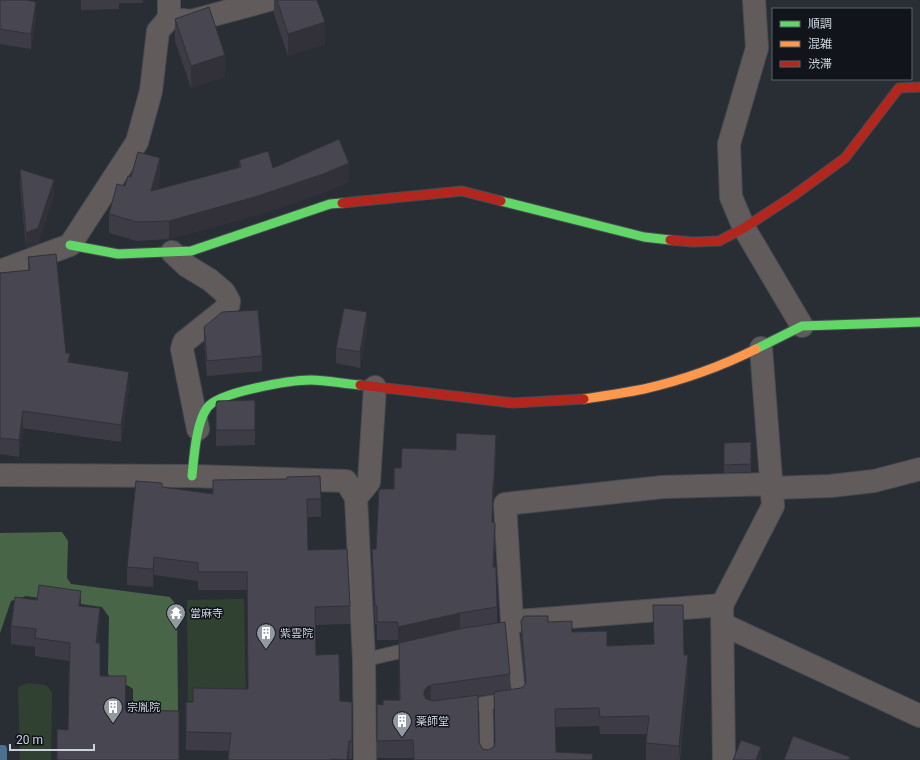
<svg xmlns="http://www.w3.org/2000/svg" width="920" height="760" font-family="Roboto,'Noto Sans JP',sans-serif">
<rect width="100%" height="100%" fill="#292e35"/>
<path fill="#314131" d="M244,599l2,102h-58l-1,-101z
M27,683l19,2 6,7 -1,68h-31l-2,-73z"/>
<path fill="#496547" d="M62,532l6,9 -1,37 4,6 99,13 7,9 1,107 -45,-2v-22l-6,-4 -14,-1 -5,-11 1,-56 -7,-10 -76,-11 -15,5 -11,32v-100z"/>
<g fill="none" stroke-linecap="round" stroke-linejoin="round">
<path stroke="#4c708f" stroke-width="8" d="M0,749h3v11"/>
<defs>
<path id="lane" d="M364,660l51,-12
M486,703l1,57
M462,707l57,-9 -7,-68 -22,4"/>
<path id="street" d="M754,0l3,48 -28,96 2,53 13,31 58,98
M182,20l9,1 78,-21
M172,252l15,14 23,14 14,12 5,9 -1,6 -44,35 -2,7 16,80
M0,271l70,-26 67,-103 14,-51 7,-60 11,-13v-18
M0,475l192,1 154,5 10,17 8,162 1,100
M771,488l59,-2 44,-5 46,-12
M356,498l13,-16 6,-95
M512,621l-7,-117 158,-17 108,-3
M518,621l204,-16
M722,624l198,92
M724,760l-2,-155 51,-99 -12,-158"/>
<path id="fast" d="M501,201l143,36 26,3
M70,245l48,9 73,-3 139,-47 12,-1
M756,349l46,-23 118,-4
M192,476c2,-19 4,-53 15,-68 11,-16 84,-28 104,-28 16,0 33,4 49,5"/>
<path id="slow" d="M584,399c20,-3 40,-6 60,-10 39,-9 76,-22 112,-40"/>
<path id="jam" d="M342,203l120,-12 39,10
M670,240l23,2 26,-1 25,-13 49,-32 52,-38 54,-70 21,-1
M360,385l153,18 71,-4"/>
</defs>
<use href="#lane" stroke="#474c52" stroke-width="15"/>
<use href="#street" stroke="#474c52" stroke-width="24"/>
<use href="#fast" stroke="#474c52" stroke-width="11"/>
<use href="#slow" stroke="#474c52" stroke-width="11"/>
<use href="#jam" stroke="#474c52" stroke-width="11"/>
<use href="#lane" stroke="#625b5c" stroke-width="13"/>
<use href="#street" stroke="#625b5c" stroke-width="22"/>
<use href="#fast" stroke="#63d668" stroke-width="9"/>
<use href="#slow" stroke="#ff974d" stroke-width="9"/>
<use href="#jam" stroke="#b3261e" stroke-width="9"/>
</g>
<path fill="#3d3c46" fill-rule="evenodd" d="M0,0l36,17 -5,32 -31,-5z
M81,0h62v3h-24v6l-38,1z
M274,0h43l8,44 -37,12 -14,-42z
M175,19l50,58 -34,11 -16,-47z
M239,160l34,8 76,14 -23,10 -68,23 -89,24 -32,2 -28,-8v-19l16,-28 6,-9h29l-3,13 82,-23z
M20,169l34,27 -16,48 -12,4 -6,-64z
M28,257l42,106 59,26 -8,53 -98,-14 -4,29 -19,-3v-181l28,-3z
M204,327l58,29v15l-55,5 -3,-34z
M367,328l-7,40 -24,-5v-15z
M255,400v45l-39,1v-42z
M751,442v30l-27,1v-30z
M496,452l-2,46 -1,7 -1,17 3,18 -1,27 3,40v17l13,50v16l11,-2 3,-2 1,-1 -4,-47v-17l27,1 24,10 35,14 47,-2 -1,-39 31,50 4,18 -8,87h-34v-17l1,-9h-47l-1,-8 -44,1 1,25 37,8h-180v-2h-36v-54l6,1 16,-5v-56l-1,-4h-21v-16h-2l-3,-57v-18h4l18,-60 7,-21zM494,694l1,49 -1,4 -6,3 -5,-1 -4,-6 -1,-47z
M320,476l1,41h-13v33l42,56v18l-34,1v30l24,46 12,1v57h-3v1h-121l1,-9 -43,-1v-18l7,-30 55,-13 -1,-99h-49v-9l-44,-6 -1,12 -26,-2v-18l35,-80 51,7 74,-15z
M81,606l19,20 -32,104 1,-69 -34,-5v-9l-24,-3v-18z"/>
<path fill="#323139" d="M36,2v15l-5,32v-15z
M325,22v22l-37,12v-22z
M225,55v22l-34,11v-22z
M160,158v19l-9,33v-19z
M349,163v19l-23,10 -68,23 -89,24v-18z
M54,180v16l-16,48 -12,4v-15z
M367,312v16l-7,40v-16z
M70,353v17l-2,-8z
M129,372v17l-8,53v-17z
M23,411v17l-4,29v-17z
M496,435v17l-2,46 -1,7v-18z
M154,557v18l-1,12v-18z
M81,591v18l-2,-3z
M100,608v18l-4,35v-18z
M460,613v17l-62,14v-17z
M688,655v18l-9,87v-14z
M431,685v18l-7,5v-17l3,-4z
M349,741v19h-2z
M761,747v13h-5z"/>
<path fill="#474651" stroke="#323139" d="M0,0h26l10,2 -5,32 -31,-5z
M277,0h40l8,22 -37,12z
M209,7l16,48 -34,11 -16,-47z
M339,139l10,24 -23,10 -68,23 -89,25 -32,1 -28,-8 8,-30 8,2 3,-10 3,1 7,-25 22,6 -9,33 90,-24 -2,-7 29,-9 5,17z
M20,169l34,11 -16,48 -12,5z
M56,254l10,99h4l-2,9 61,10 -8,53 -98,-14 -4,29 -19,-2v-165l30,-3 -2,-13z
M344,308l23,4 -7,40 -24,-4z
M258,310l4,46 -55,5 -3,-34 18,-15z
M255,400v30h-39v-26l1,-3z
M456,433l40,2 -2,45 -1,7 -1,35 3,1 -2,44h3l1,40 -37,6 -62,14v-5h-21v-16h-2l-3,-57h4l3,-60h15v-21h7l1,-20 54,2z
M751,442v22l-27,1v-22z
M320,476l1,23h-14l1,51 39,-1 3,57 -35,1 1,48 23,-1 1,47 12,1v39h-3l-2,19 -15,-1v1h-104l3,-27 -45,-1v-30h7v-14l55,1 -1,-117h-49v-9l-44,-6 -1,12 -26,-2 9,-86 26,2v4l51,7v-14l74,-1v-2z
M39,585l42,6 -2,15 21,2 -4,35h4v33h26l-1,34 54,1v49h-122v-31l11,1 2,-87 -35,-5 1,-9 -25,-3 4,-29 22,3z
M653,605h30l1,50h4l-9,91 -33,-3 3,-27 -49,1 -1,-9 -44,1 1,43 37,2 -1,6h-178l-1,-20 -36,1v-37l6,1v-5h17l-1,-57 65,-15 41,-6 5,52 -79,11 -4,2 -3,4v4l2,4 7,2 45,-6 1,48 4,6 5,1 6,-3 1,-5 -1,-50 27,-4 3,-2 2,-3 -5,-62 3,-5h24v6l24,-1v11l35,-1v15l47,-2z
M793,736l57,21 -1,3h-65z
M741,740l20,7 -5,13h-23z"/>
<defs>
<symbol id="temple-pin" viewBox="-11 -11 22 30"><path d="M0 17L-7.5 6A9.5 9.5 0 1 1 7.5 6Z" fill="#9399a1" stroke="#11151b"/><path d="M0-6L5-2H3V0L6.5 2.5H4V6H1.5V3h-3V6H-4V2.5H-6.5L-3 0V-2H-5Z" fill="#fff"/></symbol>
<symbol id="building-pin" viewBox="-11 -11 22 30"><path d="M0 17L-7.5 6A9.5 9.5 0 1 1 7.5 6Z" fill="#9399a1" stroke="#11151b"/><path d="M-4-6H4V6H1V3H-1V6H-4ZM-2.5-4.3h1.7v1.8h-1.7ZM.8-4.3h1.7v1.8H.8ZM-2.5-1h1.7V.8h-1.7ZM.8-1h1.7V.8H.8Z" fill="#fff"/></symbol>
</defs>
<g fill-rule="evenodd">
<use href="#temple-pin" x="165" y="602" width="22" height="30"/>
<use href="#building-pin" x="255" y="622" width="22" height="30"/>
<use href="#building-pin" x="102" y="696" width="22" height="30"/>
<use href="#building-pin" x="391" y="710" width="22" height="30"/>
</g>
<g text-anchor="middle" stroke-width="3" stroke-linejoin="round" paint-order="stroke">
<g font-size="11" fill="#ccd2db" stroke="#11151b" text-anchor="start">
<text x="190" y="617">當麻寺</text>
<text x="280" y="637">紫雲院</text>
<text x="127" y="711">宗胤院</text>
<text x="416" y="725">薬師堂</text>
</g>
</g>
<rect x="772" y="8" width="140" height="72" fill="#11151b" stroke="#5c6168"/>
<rect x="780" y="21" width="20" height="6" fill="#63d668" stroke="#5c6168"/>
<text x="808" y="28" font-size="12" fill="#ccd2db">順調</text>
<rect x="780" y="41" width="20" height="6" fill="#ff974d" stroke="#5c6168"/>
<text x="808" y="48" font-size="12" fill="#ccd2db">混雑</text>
<rect x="780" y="61" width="20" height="6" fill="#b3261e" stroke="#5c6168"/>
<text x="808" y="68" font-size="12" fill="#ccd2db">渋滞</text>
<path d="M10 744v6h84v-6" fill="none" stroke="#ccd2db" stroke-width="2"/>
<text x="16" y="744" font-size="12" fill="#ccd2db" stroke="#11151b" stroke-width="3" paint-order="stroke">20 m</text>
</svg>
